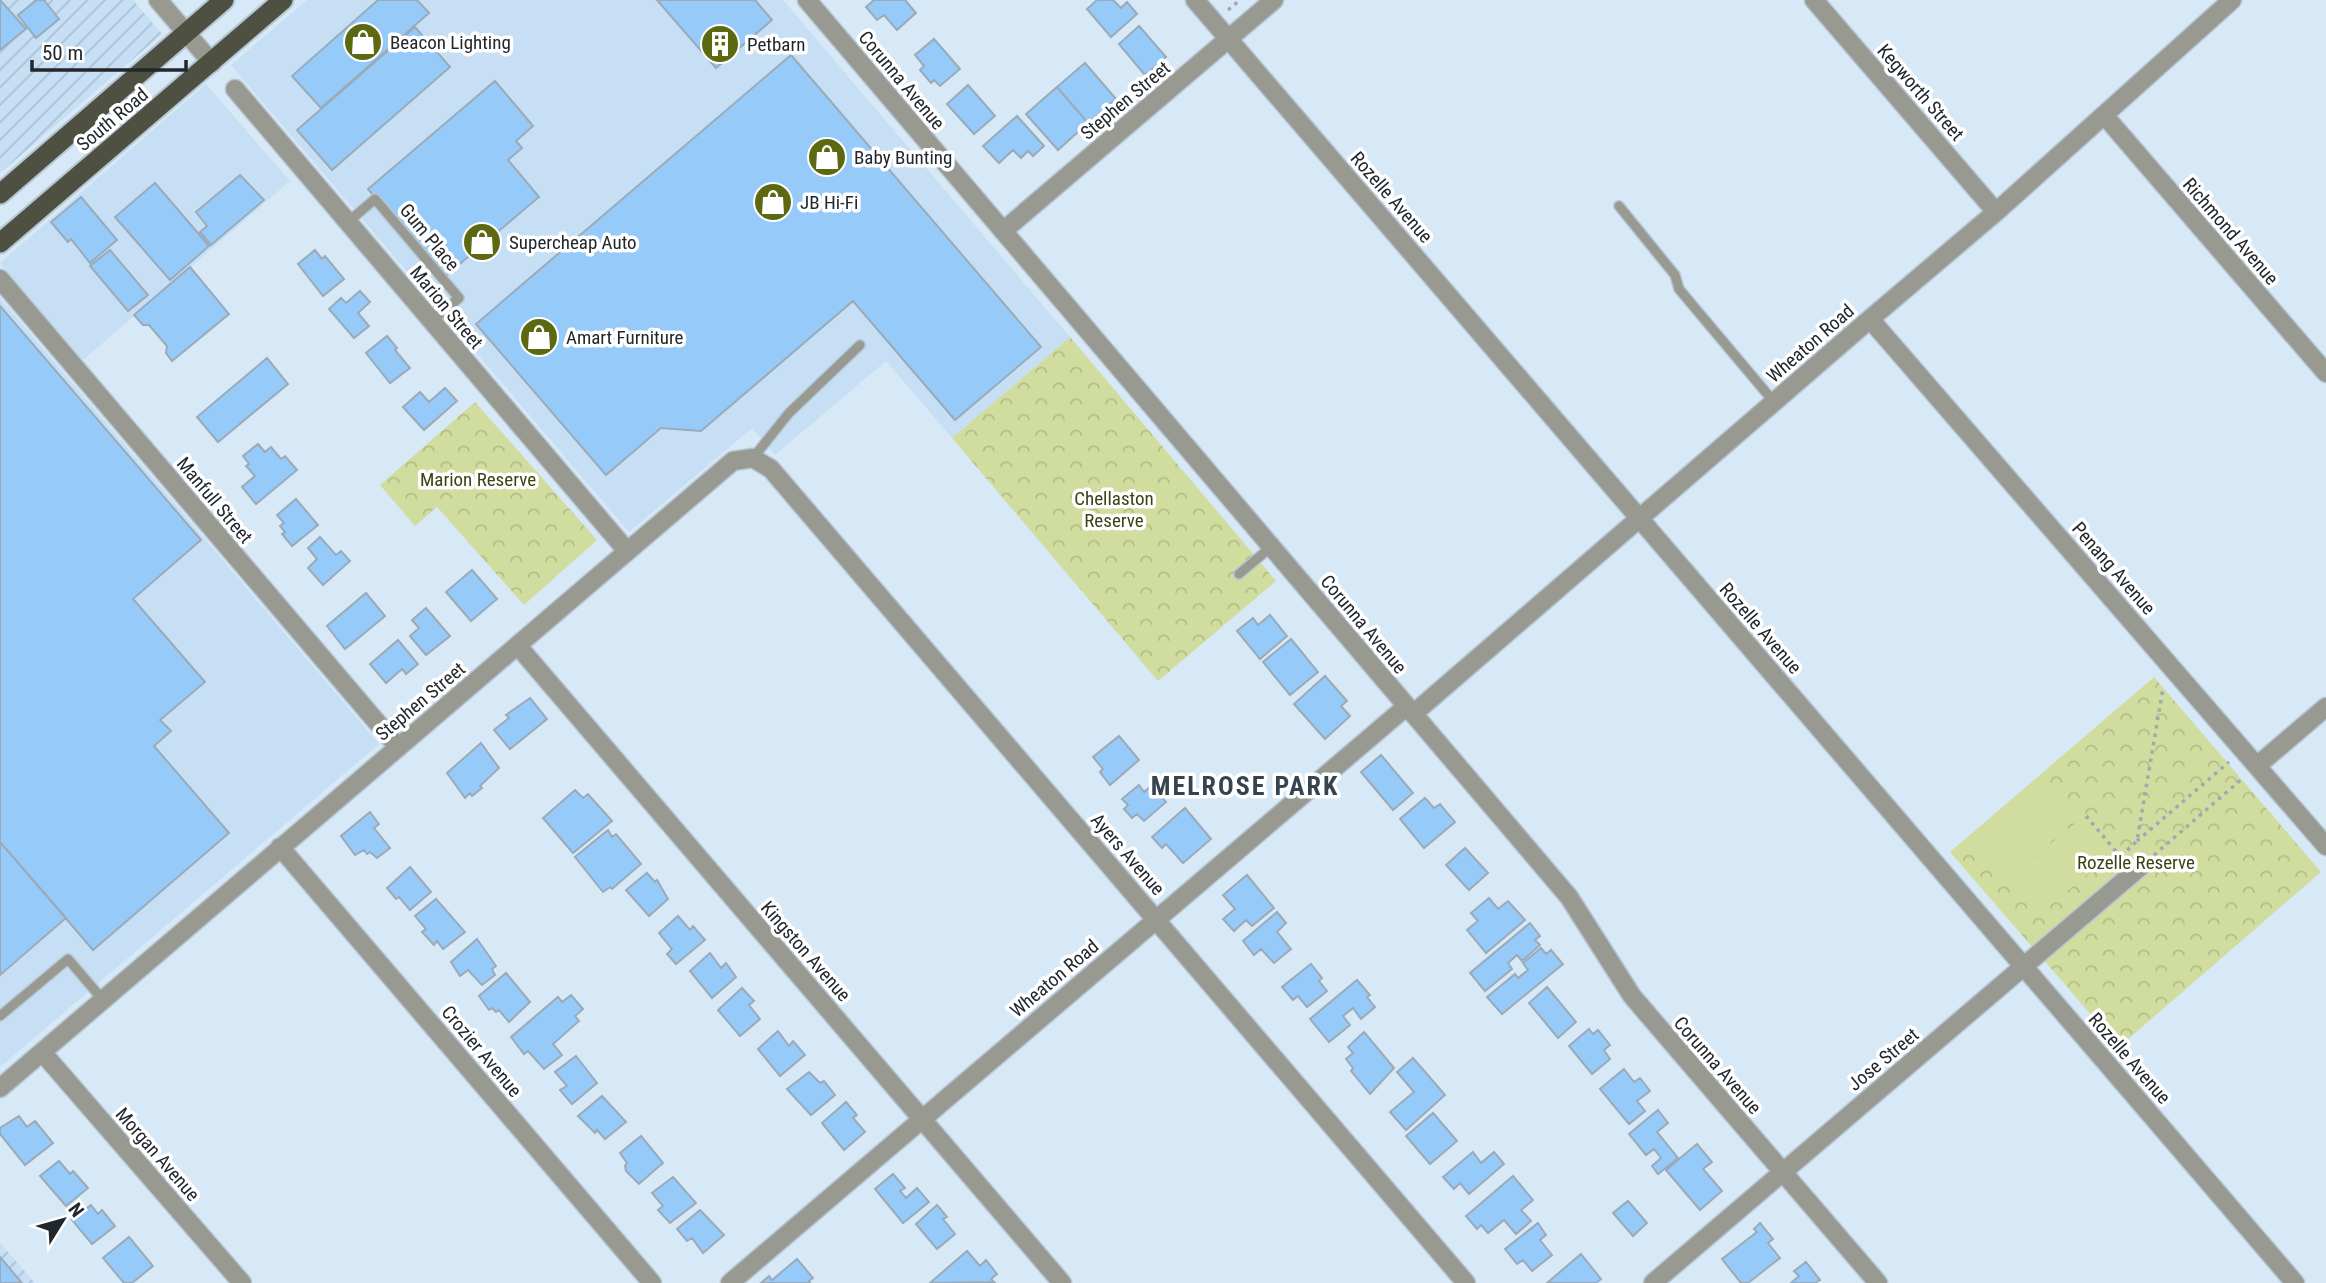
<svg xmlns="http://www.w3.org/2000/svg" width="2326" height="1283" font-family="'Roboto Condensed',sans-serif">
<defs>
<pattern id="industrial-furrows" width="10" height="10" patternUnits="userSpaceOnUse" patternTransform="scale(1.75)"><rect width="10" height="10" fill="#c7dff4"/><path d="M-1 1l2-2M0 10L10 0M9 11l2-2" fill="none" stroke="#abbfd2"/></pattern>
<pattern id="park-crowns" width="20" height="18" patternUnits="userSpaceOnUse" patternTransform="scale(1.75)"><rect width="20" height="18" fill="#d0dd9e"/><path d="M2 6a3 3 0 1 1 6 0M12 15a3 3 0 1 1 6 0" fill="none" stroke="#b2be88"/></pattern>
</defs>
<rect width="100%" height="100%" fill="#d7e8f7"/>
<path fill="#c7dff4" d="M307,0h476l287,337 -118,101 -66,-77 -111,94 -23,-27 -123,104 -398,-467z
M206,84l84,97 -207,179 -83,-97z
M0,298l379,446 -379,323z"/>
<path fill="url(#industrial-furrows)" d="M0,0h133l29,34 -162,139z
M0,1243l35,40h-35z"/>
<path fill="url(#park-crowns)" d="M1070,337l206,244 -118,100 -206,-243z
M475,402l122,138 -73,65 -87,-98 -22,19 -35,-41z
M2154,677l167,195 -202,175 -169,-195z"/>
<path fill="#d0dd9e" d="M2046,781l30,36 -72,60 -30,-36z
M2079,820l31,36 -73,60 -30,-36z"/>
<path fill="#96cbf9" stroke="#9aaab9" stroke-width="2" d="M0,0l26,29 -26,21z
M37,0h7l15,19 -23,19 -18,-23z
M378,0h39l12,13 -108,95 -29,-32z
M657,0h98l17,20 -56,48z
M874,0h31l11,13 -19,17 -13,-15 -7,5 -11,-13z
M1097,0h16l8,8 6,-6 10,12 -26,23 -24,-28z
M1139,26l27,31 -21,18 -26,-31z
M415,27l35,40 -118,103 -35,-40z
M934,39l26,30 -20,17 -6,-6 -3,3 -11,-13 4,-4 -9,-11z
M791,55l250,292 -86,73 -102,-119 -152,130 -40,-3 -55,47 -130,-151z
M1085,63l31,36 -28,24 -31,-36z
M495,81l38,45 -17,15 6,7 -14,12 31,37 -96,81 -75,-89z
M968,85l27,31 -21,18 -27,-30z
M1057,87l31,36 -30,27 -32,-36z
M1017,116l27,30 -11,10 -5,-5 -7,7 -8,-8 -14,13 -16,-17z
M240,175l24,25 -53,45 -11,-13 7,-6 -11,-14z
M155,183l54,63 -39,34 -55,-63z
M81,197l36,43 -27,23 -19,-24 -3,3 -17,-20z
M110,250l38,45 -20,16 -38,-45z
M315,250l7,9 3,-3 19,23 -21,17 -25,-32z
M190,267l39,47 -57,47 -6,-8 1,-7 -18,-21h-6l-9,-10z
M360,291l10,11 -12,11 11,13 -15,12 -25,-29 12,-11 5,5z
M0,306l201,234 -68,59 72,83 -45,38 11,11 -17,15 75,87 -136,117 -93,-108z
M387,336l10,12 -2,2 15,18 -20,15 -24,-30z
M267,358l21,26 -70,58 -21,-25z
M445,388l12,13 -33,29 -21,-23 17,-15 9,10z
M258,444l7,8 6,-5 10,12 4,-3 12,14 -41,34 -14,-17 13,-11 -9,-10 3,-2 -6,-8z
M296,499l22,26 -26,21 -10,-12 3,-2 -5,-6 4,-3 -7,-8z
M320,537l16,18 5,-4 9,10 -27,24 -15,-17 9,-9 -9,-11z
M472,570l25,29 -26,22 -25,-29z
M366,593l19,23 -40,33 -18,-23z
M426,608l24,28 -24,19 -16,-19 9,-8 -7,-8z
M1270,615l17,21 -27,23 -23,-28 16,-13 5,7z
M1291,639l27,33 -28,23 -27,-33z
M398,640l20,24 -12,10 -4,-5 -16,14 -16,-19z
M1325,676l22,25 -6,5 9,10 -25,23 -31,-35z
M530,698l17,21 -37,30 -16,-19 15,-12 -3,-3z
M1119,736l20,24 -29,25 -10,-13 3,-3 -10,-12z
M481,743l18,25 -19,18 2,2 -10,8 -2,-3 -5,5 -18,-25z
M1381,755l32,38 -20,17 -32,-38z
M1139,785l5,7 7,-6 15,16 -22,19 -7,-7 -5,4 -8,-9 4,-4 -6,-6z
M575,790l8,8 5,-4 24,27 -39,32 -30,-35z
M1425,798l9,10 6,-4 15,18 -31,26 -24,-29z
M1185,808l26,31 -28,24 -17,-19 -4,4 -10,-11z
M370,812l9,12 -5,4 16,20 -13,10 -7,-6 -3,2 -3,-4 -9,5 -14,-19z
M608,830l4,7 4,-3 25,30 -29,25 -2,-2 -7,5 -28,-35z
M0,842l66,76 -66,57z
M1465,848l23,25 -19,17 -23,-25z
M410,867l21,25 -21,18 -11,-13 -3,2 -9,-11z
M647,873l8,9 2,-2 11,19 -19,17 -23,-26z
M1247,875l27,33 -22,18 -6,-6 -12,11 -11,-12 12,-10 -12,-14z
M1489,898l9,11 10,-8 17,19 -39,33 -19,-23 11,-9 -7,-8z
M436,899l29,33 -22,17 -6,-8 -3,4 -12,-13 4,-3 -11,-13z
M1277,912l9,11 -9,9 14,17 -17,14 -13,-14 -7,6 -11,-14z
M678,916l12,14 3,-4 12,14 -29,24 -9,-10 5,-5 -13,-16z
M1530,923l10,13 -5,4 5,5 -18,16 -5,-6 -9,8 4,6 -27,22 -15,-18z
M477,939l19,27 -4,3 3,6 -13,10 -14,-15 -8,6 -9,-14z
M1541,948l5,6 5,-4 12,14 -61,50 -15,-17 28,-23 3,4 10,-8 -5,-7z
M710,953l11,15 5,-5 10,14 -24,21 -22,-27z
M1311,964l11,14 -3,3 8,10 -20,16 -9,-11 -5,4 -11,-13z
M506,973l24,29 -21,20 -10,-12 -3,2 -4,-4 -3,2 -10,-14z
M1357,980l13,15 -3,2 8,10 -14,12 -8,-11 -10,8 7,9 -21,17 -19,-23z
M1547,987l29,35 -18,16 -29,-35z
M742,988l12,13 -5,4 11,14 -20,17 -22,-26z
M571,995l12,14 -8,7 4,5 -26,23 9,11 -18,14 -16,-18 -4,3 -13,-17 47,-40 4,5z
M1589,1029l4,5 5,-4 12,15 -6,5 6,9 -18,15 -23,-28z
M778,1031l11,15 4,-5 12,14 -25,21 -22,-27z
M1364,1032l30,36 -24,26 -19,-23 2,-3 -7,-9 7,-6 -5,-6z
M576,1056l21,27 -25,21 -12,-14 7,-4 -12,-14z
M1413,1058l32,37 -39,35 -16,-18 24,-20 -17,-20z
M1624,1069l10,13 6,-4 10,13 -13,10 8,10 -16,13 -29,-35z
M809,1072l11,11 4,-2 11,14 -24,20 -24,-26z
M602,1096l24,26 -21,17 -8,-9 -2,3 -17,-17z
M846,1102l11,13 -4,3 12,14 -21,18 -22,-27z
M1658,1110l10,13 -11,9 21,26 -20,16 -6,-8 9,-8 -7,-9 -8,6 -17,-21z
M1433,1113l24,28 -27,23 -24,-28z
M19,1116l8,11 8,-6 18,22 -28,22 -25,-31v-6z
M641,1136l22,27 -24,21 -13,-13 -1,-5 2,-3 -7,-10z
M1697,1144l15,18 -9,7 19,22 -22,19 -34,-40z
M1473,1152l8,11 13,-11 10,12 -35,30 -9,-11 -6,6 -11,-12z
M59,1161l11,13 3,-3 15,17 -22,18 -26,-30z
M893,1174l12,14 -5,3 6,7 11,-10 12,14 -26,21 -28,-34z
M1513,1176l20,24 -12,10 10,11 -15,13 -12,-14 -16,13 -7,-8 -4,4 -11,-13z
M673,1177l23,26 -26,20 -12,-13 5,-4 -11,-13z
M1628,1201l19,22 -14,13 -20,-23z
M91,1205l7,9 4,-4 13,16 -23,18 -20,-24z
M937,1205l10,12 -4,2 12,15 -18,15 -21,-25z
M700,1210l24,25 -21,18 -11,-15 -5,3 -10,-12z
M1538,1223l8,12 -6,5 12,15 -20,16 -9,-11 -6,4 -12,-15z
M1760,1223l13,16 -5,4 12,15 -32,25h-7l-19,-24 35,-27 -3,-3z
M129,1237l24,29 -21,17h-8l-21,-25z
M967,1251l13,15 6,-6 11,14 -6,5 3,3 -64,1z
M1581,1254l20,25 -5,4h-49z
M0,1257l22,26h-22z
M797,1259l16,19 -4,3 1,2h-49l8,-7 3,4z
M1806,1262l14,18 -5,3h-24l8,-7 -5,-5z"/>
<g fill="none" stroke-linecap="round" stroke-linejoin="round">
<defs>
<path id="service" d="M1619,206l56,69 4,14 95,113
M348,222l27,-23 84,99 -27,23
M753,458l36,-45 71,-68
M1239,574l32,-27
M0,1016l68,-57 35,41"/>
<path id="minor" d="M158,0l54,63
M807,0l762,897 63,99 246,287
M1195,0l1100,1283
M1814,0l182,212
M235,89l392,462
M2104,115l222,258
M1003,231l271,-231
M0,279l398,468
M1870,319l456,527
M518,646l544,637
M1413,714l457,-395 126,-107 236,-212
M2258,765l68,-58
M280,847l372,436
M42,1052l200,231
M0,1088l733,-627 20,-3 18,11 695,814
M730,1283l677,-577
M1653,1283l487,-416"/>
<path id="trunk" d="M0,194l224,-194
M0,243l283,-243"/>
</defs>
<use href="#service" stroke="#b6c5d3" stroke-width="12"/>
<use href="#minor" stroke="#b6c5d3" stroke-width="21"/>
<use href="#trunk" stroke="#b6c5d3" stroke-width="23"/>
<path stroke="#9caab6" stroke-width="3.5" stroke-dasharray="3.5 5" stroke-linecap="butt" d="M1228,10l12,-10
M2086,816l34,40
M2137,841l92,-79
M2154,855l89,-77
M2121,856l16,-15 26,-153"/>
<use href="#service" stroke="#989a91" stroke-width="9"/>
<use href="#minor" stroke="#989a91" stroke-width="18"/>
<use href="#trunk" stroke="#4e5141" stroke-width="19"/>
</g>
<defs>
<symbol id="shop-disc" viewBox="-11 -11 22 22"><circle r="9.5" fill="#5d6911" stroke="#fff"/><path d="M-5-2.5h2.3a2.7 3.5 0 0 1 5.4 0H5L5.5 6h-11ZM-1.5-2.5h3a1.5 2.3 0 0 0-3 0Z" fill="#fff"/></symbol>
<symbol id="building-disc" viewBox="-11 -11 22 22"><circle r="9.5" fill="#5d6911" stroke="#fff"/><path d="M-4-6H4V6H1V3H-1V6H-4ZM-2.5-4.3h1.7v1.8h-1.7ZM.8-4.3h1.7v1.8H.8ZM-2.5-1h1.7V.8h-1.7ZM.8-1h1.7V.8H.8Z" fill="#fff"/></symbol>
</defs>
<g fill-rule="evenodd">
<use href="#shop-disc" x="341" y="20" width="44" height="44"/>
<use href="#building-disc" x="698" y="22" width="44" height="44"/>
<use href="#shop-disc" x="805" y="135" width="44" height="44"/>
<use href="#shop-disc" x="751" y="180" width="44" height="44"/>
<use href="#shop-disc" x="460" y="220" width="44" height="44"/>
<use href="#shop-disc" x="517" y="315" width="44" height="44"/>
</g>
<g text-anchor="middle" stroke-width="7" stroke-linejoin="round" paint-order="stroke">
<g font-size="19" fill="#21272d" stroke="#fff" text-anchor="start">
<text x="390" y="49">Beacon Lighting</text>
<text x="747" y="51">Petbarn</text>
<text x="854" y="164">Baby Bunting</text>
<text x="800" y="209">JB Hi-Fi</text>
<text x="509" y="249">Supercheap Auto</text>
<text x="566" y="344">Amart Furniture</text>
</g>
<g font-size="19" fill="#21272d" stroke="#fff">
<text transform="translate(902 80) rotate(50)" y="7">Corunna Avenue</text>
<text transform="translate(1921 92) rotate(49)" y="7">Kegworth Street</text>
<text transform="translate(1125 100) rotate(-40)" y="7">Stephen Street</text>
<text transform="translate(112 119) rotate(-40)" y="7">South Road</text>
<text transform="translate(1392 197) rotate(49)" y="7">Rozelle Avenue</text>
<text transform="translate(2231 231) rotate(49)" y="7">Richmond Avenue</text>
<text transform="translate(430 237) rotate(50)" y="7">Gum Place</text>
<text transform="translate(447 307) rotate(50)" y="7">Marion Street</text>
<text transform="translate(1810 343) rotate(-41)" y="7">Wheaton Road</text>
<text transform="translate(215 500) rotate(50)" y="7">Manfull Street</text>
<text transform="translate(2114 568) rotate(49)" y="7">Penang Avenue</text>
<text transform="translate(1364 624) rotate(50)" y="7">Corunna Avenue</text>
<text transform="translate(1761 628) rotate(49)" y="7">Rozelle Avenue</text>
<text transform="translate(420 701) rotate(-40)" y="7">Stephen Street</text>
<text transform="translate(1128 854) rotate(49)" y="7">Ayers Avenue</text>
<text transform="translate(806 951) rotate(49)" y="7">Kingston Avenue</text>
<text transform="translate(1054 978) rotate(-40)" y="7">Wheaton Road</text>
<text transform="translate(482 1051) rotate(50)" y="7">Crozier Avenue</text>
<text transform="translate(2130 1058) rotate(49)" y="7">Rozelle Avenue</text>
<text transform="translate(1883 1059) rotate(-40)" y="7">Jose Street</text>
<text transform="translate(1718 1065) rotate(49)" y="7">Corunna Avenue</text>
<text transform="translate(158 1154) rotate(49)" y="7">Morgan Avenue</text>
</g>
<g font-size="19" fill="#3b4213" stroke="#fff">
<text x="478" y="486">Marion Reserve</text>
<text x="1114" y="505">Chellaston<tspan x="1114" dy="22">Reserve</tspan></text>
<text x="2136" y="869">Rozelle Reserve</text>
</g>
<g font-size="26" font-weight="bold" letter-spacing="2" fill="#364450" stroke="#fff">
<text x="1245" y="795">MELROSE PARK</text>
</g>
</g>
<g transform="translate(63 1220) rotate(53)" stroke="#ffffff" stroke-width="5" paint-order="stroke">
<path d="M0-5L12 26L0 18L-12 26Z" fill="#21272d"/>
<text y="-10" font-size="19" font-weight="bold" text-anchor="middle" fill="#21272d">N</text>
</g>
<path d="M32 60v10h154v-10" fill="none" stroke="#21272d" stroke-width="3.5"/>
<text x="42" y="60" font-size="21" fill="#21272d" stroke="#ffffff" stroke-width="5" paint-order="stroke">50 m</text>
</svg>
